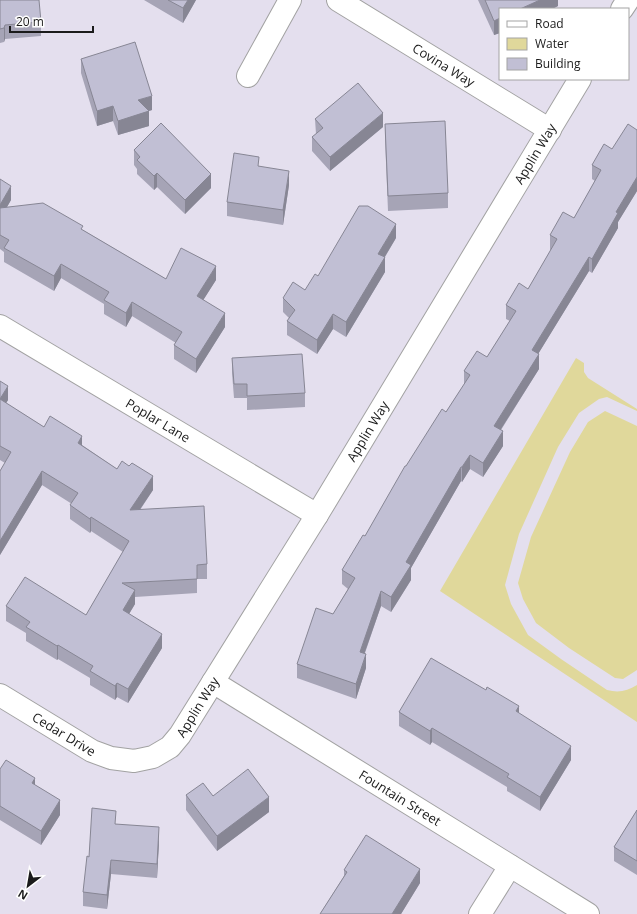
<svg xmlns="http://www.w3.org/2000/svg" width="637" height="914" font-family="'Open Sans',sans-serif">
<rect width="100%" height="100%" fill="#e4dfee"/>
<path fill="#e0d89b" d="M576,358l8,5v9l4,6 49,31v2l-30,-14 -8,2 -20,14 -21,34 -39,87 -14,51 6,19 17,31 33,24 46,31c12,3 20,1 30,-5v37l-197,-131z
M605,411l32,15v244l-14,9 -8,-1 -46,-30 -33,-25 -13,-24 -5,-16 13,-46 39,-85 18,-30z"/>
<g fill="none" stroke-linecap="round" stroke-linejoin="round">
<defs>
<g id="street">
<path id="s1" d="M338,0l212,130"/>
<path d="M622,9l6,-9"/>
<path d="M248,76l42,-76"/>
<path id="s2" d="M0,326l317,189"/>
<path id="s3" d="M213,682l375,232"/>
<path id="s4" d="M0,695l92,56 19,7 23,3 19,-4 17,-10 10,-12 137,-220 263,-436"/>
<path d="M480,914l30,-48"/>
</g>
</defs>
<use href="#street" stroke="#a2a2a2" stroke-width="24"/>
<use href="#street" stroke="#fff" stroke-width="22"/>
</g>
<path fill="#a6a4b6" d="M0,0l41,22v14l-36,3 -1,3 -4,1z
M144,0h52l-13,23z
M478,0h80v6l-6,3h-52v24l-6,2z
M81,59l71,51 -3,1v15l-31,9 -5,-14 -16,5 -16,-53z
M315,119l68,8 -53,44 -18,-20v-14l4,-3z
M385,124l63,69v15l-60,3 -3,-73z
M637,130v61l-19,31v6l-26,45 -3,-2 -51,83 1,15 -38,61 2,16 -20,31 -13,-8 -8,13 -1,-1 -50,87v12l-20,32 -10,-6 -16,47 1,15 -10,31 -59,-21v-14l36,-50 15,-25 -6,-5v-14l23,-34 41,-70 40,-54 18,-27v-14l23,-14 23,-36 -4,-2v-14l22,-16 23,-39h-1v-15l24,-17 21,-37 -3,-2v-14z
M134,150l77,38 -26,26 -28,-27 -3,3 -17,-16v-5l-3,-4z
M259,166l30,19 -6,40 -56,-9v-14z
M0,179l11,21 -4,7 76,23 83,49 50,1 -13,20 22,27 -29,46 -22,-14v-14l2,-2 -44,-27 -6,11 -22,-13v-10l-43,-26 -7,13 -50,-29v-10l-4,-3z
M396,238l-11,19v15l-39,65 -13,-8 -16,25 -30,-19v-14l2,-3 -6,-6v-14l22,-8 13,-14z
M232,358l73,35v14l-58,3v-12h-13l-2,-25z
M0,381l8,19 -2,3 38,24 38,18 35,24 36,21 -13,20 67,54v15h-10v14l-62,4v7l-6,10 33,34 -34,55 -11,-6 -2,3 -25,-15v-7l-32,-19 -1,1 -31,-19v-8l-20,-12v-15l80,9 37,-63 -32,-21 -1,2 -20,-14v-14l2,-1 -30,-19 -42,70v-84l5,-8 -5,-3z
M399,712l120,1 52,47 -31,51 -33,-20v-4l-75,-45 -2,3 -31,-19z
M0,769l35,16 25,30 -19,30 -41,-25z
M186,795l83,17 -52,39 -31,-41z
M637,810v65l-23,-14v-14z
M116,824l43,17 -2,37 -46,-4 -4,35 -24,-3v-14l6,-35z
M344,870l76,13 -19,31h-81l24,-38z"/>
<path fill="#878694" d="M188,0h8l-13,23v-15z
M540,0h18v6l-6,3h-32z
M500,18v15l-6,2v-14z
M5,25v14l-1,3v-14z
M152,96v14l-13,4 10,-3v15l-31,9v-14l20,-21z
M113,106v15l-16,5v-15z
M383,113v14l-53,44v-14z
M289,171v14l-6,40v-15z
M157,173v14l-3,3v-14z
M211,174v14l-26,26v-14z
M637,177v14l-19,31v6l-26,45v-14l24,-47z
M11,186v14l-11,19v-14z
M396,224v14l-18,30v-14z
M385,257v15l-39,65v-15z
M589,257v14l-57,93v-14z
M61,264v14l-7,13v-15z
M216,266v14l-19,30v-14z
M132,302v14l-6,11v-14z
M225,313v14l-29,46v-14z
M333,314v15l-16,25v-14z
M539,354v15l-45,71v-14z
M8,386v14l-8,13v-14z
M503,431v15l-20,31v-14z
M82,436v14l-4,-7z
M470,455v14l-8,13v-15z
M461,467v14l-50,87v12l-20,32v-15l15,-35z
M42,471v14l-42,70v-14z
M153,476v14l-23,34v-14z
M91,517v14l-1,2v-14z
M135,590v14l-12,20v-14z
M381,591v15l-21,60v-14z
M162,634v14l-34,55v-14z
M58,645v14l-1,1v-14z
M366,654v14l-10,31v-15z
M117,683v14l-2,3v-14z
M519,706v15l-3,-10z
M432,728v14l-2,3v-14z
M571,746v14l-31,51v-14z
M35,778v15l-3,-10z
M269,797v15l-52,39v-15z
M60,800v15l-19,30v-14z
M159,827v14l-2,37v-14z
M111,860v14l-4,35v-14z
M420,869v14l-19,31h-9z"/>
<path fill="#c1bfd4" stroke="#878694" d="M0,0h39l2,22 -36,3 -1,3 -4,1z
M168,0h20l-5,8z
M485,0h55l-20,9h-20v9l-6,3z
M135,42l17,54 -14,4 11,11 -31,10 -5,-15 -16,5 -16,-52z
M358,83l25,30 -53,44 -18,-20 11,-9 -8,-9z
M445,121l3,72 -60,3 -3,-72z
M161,123l50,51 -26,26 -28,-27 -3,3 -17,-16 3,-3 -6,-7z
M628,124l9,6v47l-21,35 2,1 -26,46 -3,-2 -57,93 7,4 -45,72 9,5 -20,32 -13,-8 -8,12h-1l-55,95 5,3 -20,32 -10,-6 -21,61 6,2 -10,30 -59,-20 19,-56 17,6 22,-36 -13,-8 21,-35 2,1 40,-70h1l36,-57 4,3 24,-37 -6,-4 13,-20 10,6 29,-46 -10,-6 13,-22 9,6 29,-50 -7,-4 13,-23 11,6 27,-48 -9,-5 12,-21 8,5z
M234,153l25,4 -1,9 31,5 -6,39 -56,-8z
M0,179l11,7 -11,19z
M43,203l40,23 -2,3 85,50 15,-31 35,18 -19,30 28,17 -29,46 -22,-14 8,-13 -50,-30 -6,11 -22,-13 5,-8 -48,-28 -7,12 -50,-28 5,-8 -9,-5v-27z
M359,206h9l28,18 -18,30 7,3 -39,65 -13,-8 -16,26 -30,-19 8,-11 -12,-12 10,-16 12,8 10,-16 3,2z
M302,354l3,39 -58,3v-12h-13l-2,-26z
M0,381l8,5 -8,13z
M0,399l44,28 6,-11 32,20 -4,7 39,26 5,-8 7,5 3,-3 21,13 -23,34 74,-4 3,58 -10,1v14l-75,4 13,7 -12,20 39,24 -34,55 -11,-6 -2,3 -25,-15 3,-5 -35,-21 -1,1 -31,-19 4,-5 -24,-16 19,-29 61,38 43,-74 -38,-24 -1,2 -20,-14 8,-12 -36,-22 -42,70v-70l11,-19 -11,-6z
M431,658l55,32 1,-3 32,19 -3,5 55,35 -31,51 -33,-20 2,-3 -77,-46 -2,3 -31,-19z
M6,760l29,18 -3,5 28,17 -19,31 -41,-25v-37z
M248,769l21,28 -52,39 -31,-41 17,-12 10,13z
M92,808l24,3 -1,13 44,3 -2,37 -46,-4 -4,35 -24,-3 4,-36 2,1z
M637,810v51l-23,-14z
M366,835l54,34 -28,45h-72l27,-42 -3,-2z"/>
<g text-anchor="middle" stroke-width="3" stroke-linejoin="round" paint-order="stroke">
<g font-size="13" fill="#1b1b1b" stroke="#fff">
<text dy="5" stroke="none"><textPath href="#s1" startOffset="124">Covina Way</textPath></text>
<text dy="5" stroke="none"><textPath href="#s4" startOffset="887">Applin Way</textPath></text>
<text dy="5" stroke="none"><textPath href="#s2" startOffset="184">Poplar Lane</textPath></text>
<text dy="5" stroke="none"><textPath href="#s4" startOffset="563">Applin Way</textPath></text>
<text dy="5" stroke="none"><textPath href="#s4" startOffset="239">Applin Way</textPath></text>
<text dy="5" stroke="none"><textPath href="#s4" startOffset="75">Cedar Drive</textPath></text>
<text dy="5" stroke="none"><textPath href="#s3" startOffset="220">Fountain Street</textPath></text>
</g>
</g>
<rect x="499" y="8" width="130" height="72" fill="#ffffff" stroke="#a4a4a4"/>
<rect x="507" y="21" width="20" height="6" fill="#ffffff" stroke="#a4a4a4"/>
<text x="535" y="28" font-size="12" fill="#1b1b1b">Road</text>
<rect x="507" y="38" width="20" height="12" fill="#e0d89b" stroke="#a4a4a4"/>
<text x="535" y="48" font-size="12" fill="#1b1b1b">Water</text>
<rect x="507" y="58" width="20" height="12" fill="#c1bfd4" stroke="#a4a4a4"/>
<text x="535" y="68" font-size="12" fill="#1b1b1b">Building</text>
<g transform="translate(28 886) rotate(211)" stroke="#ffffff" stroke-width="3" paint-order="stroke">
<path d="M0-3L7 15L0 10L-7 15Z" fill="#1b1b1b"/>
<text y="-6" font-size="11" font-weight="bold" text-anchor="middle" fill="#1b1b1b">N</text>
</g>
<path d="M10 26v6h83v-6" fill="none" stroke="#1b1b1b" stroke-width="2"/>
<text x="16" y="26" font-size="12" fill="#1b1b1b" stroke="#ffffff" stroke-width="3" paint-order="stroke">20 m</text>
</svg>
